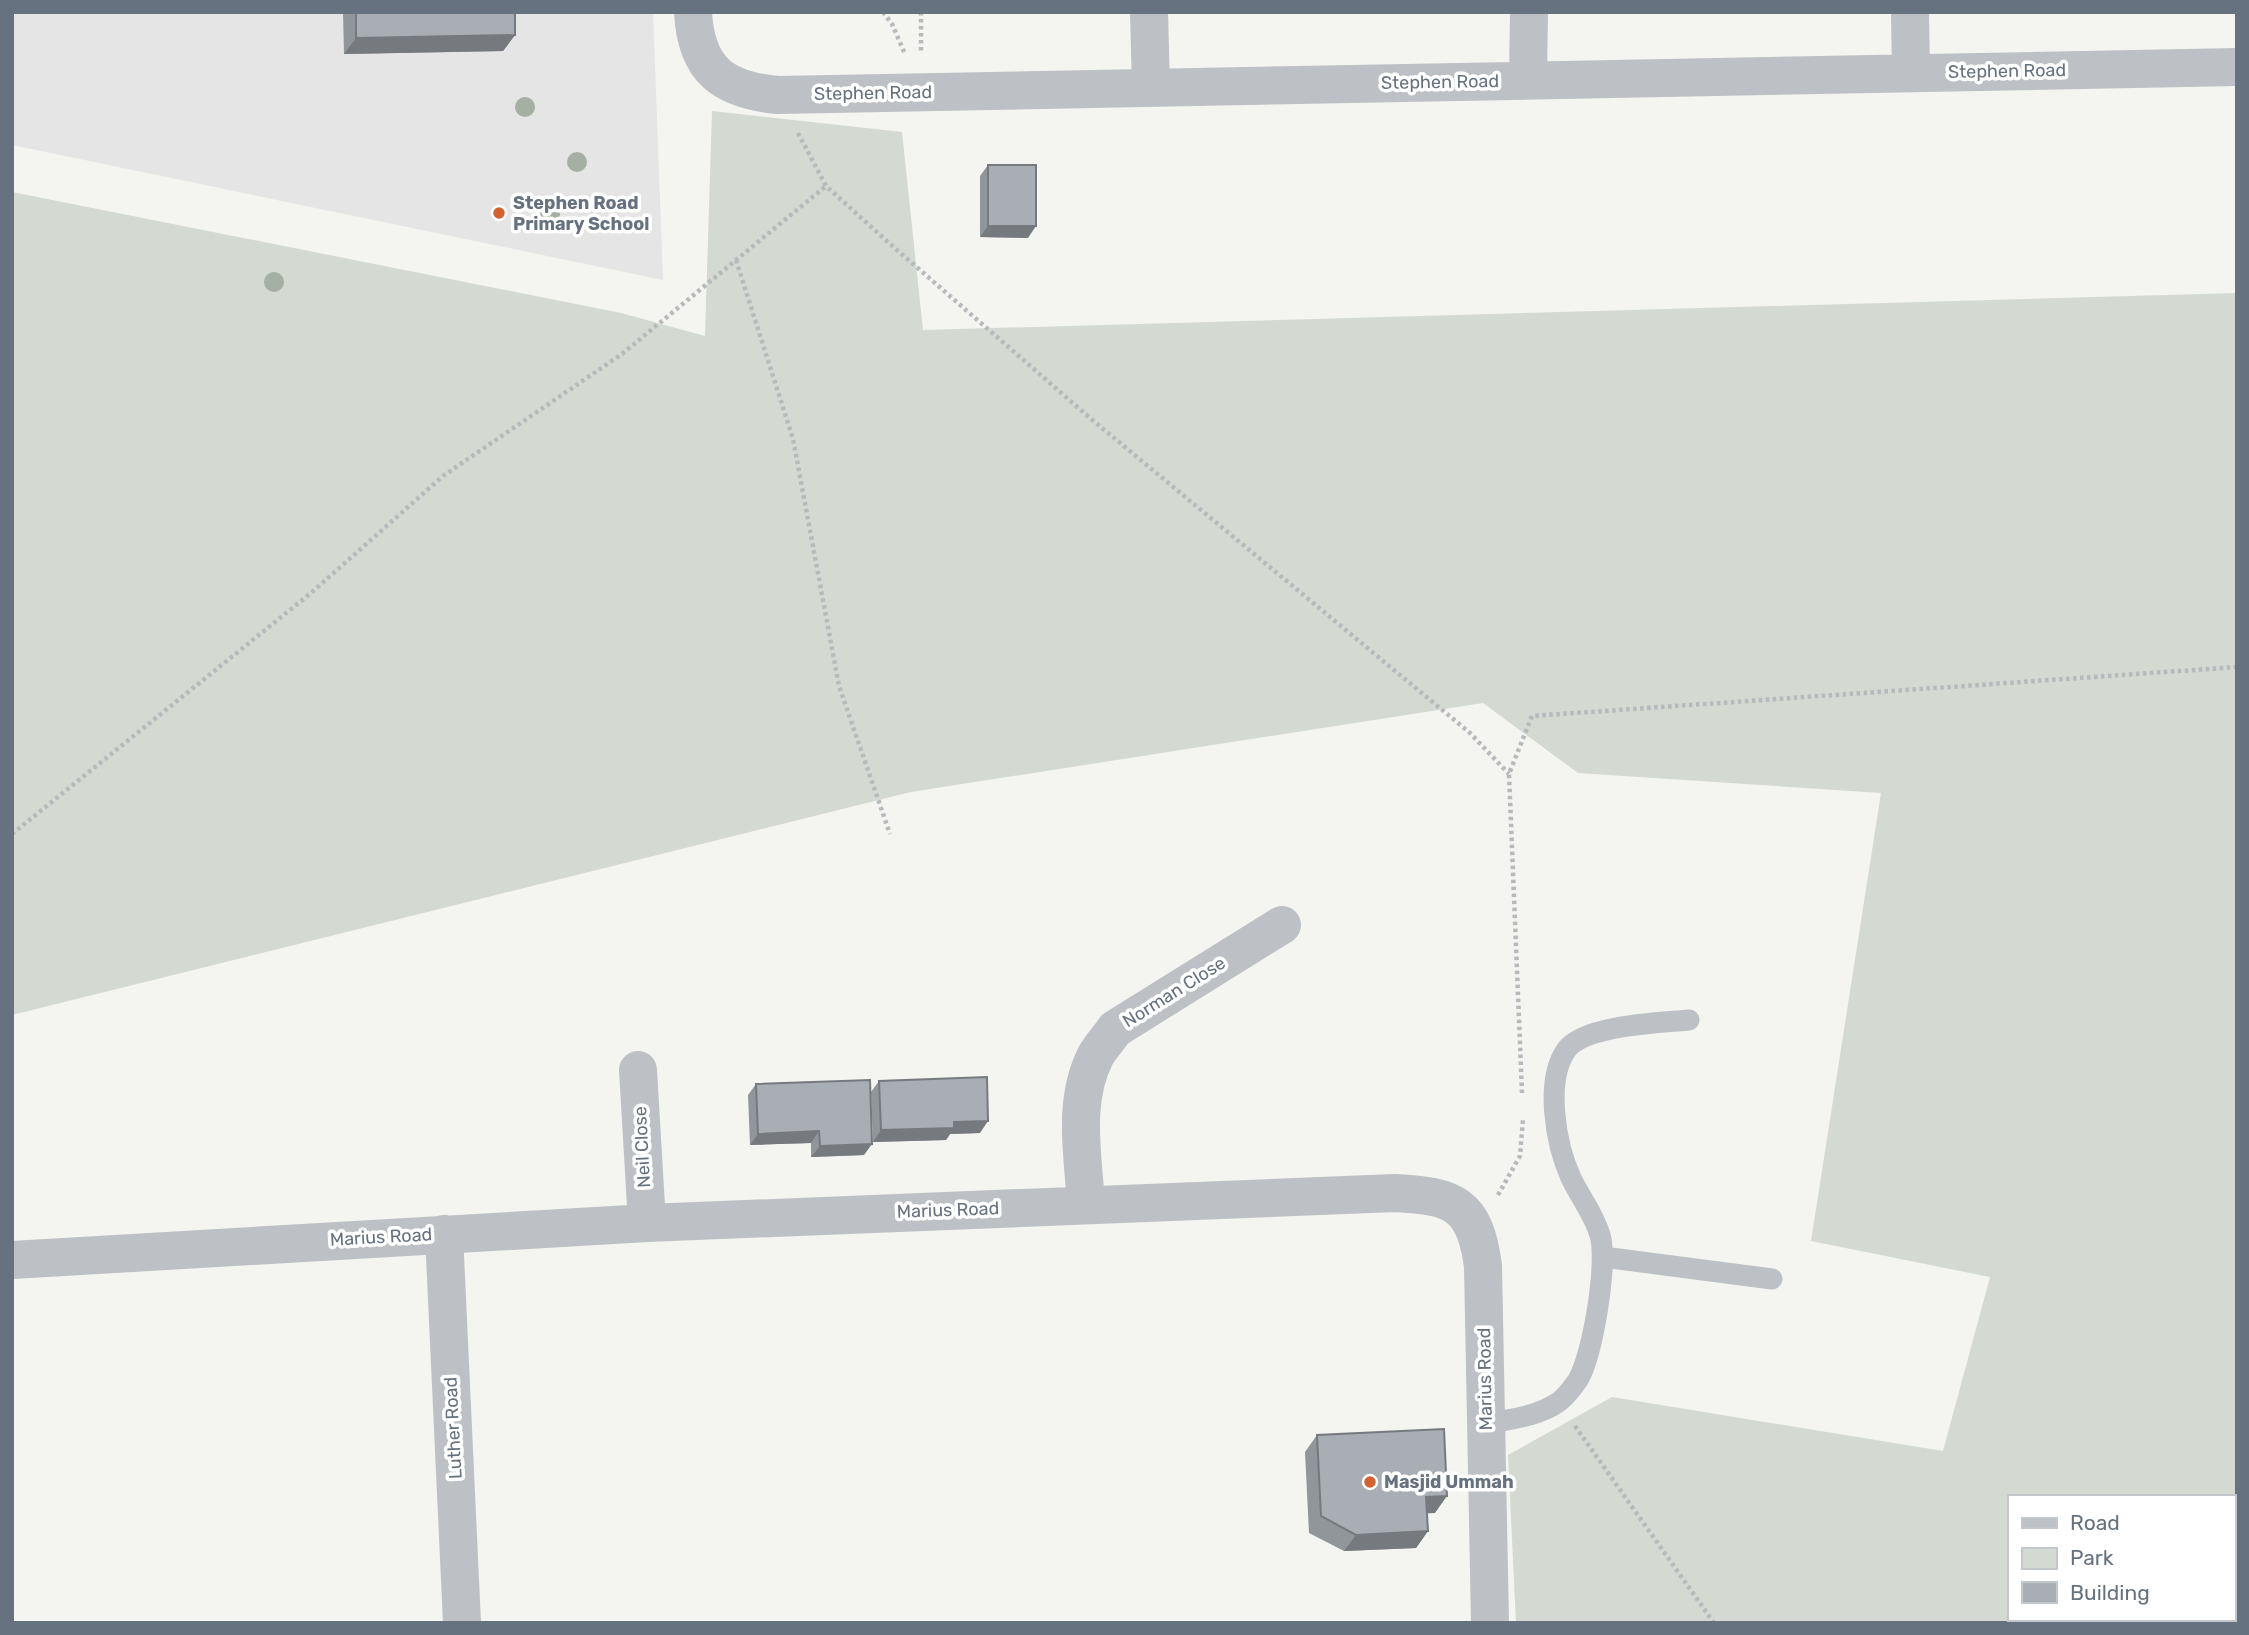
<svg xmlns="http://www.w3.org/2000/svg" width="2249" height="1635" font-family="Rubik,sans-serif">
<rect width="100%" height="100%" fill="#f4f4f0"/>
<path fill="#e4e5e4" d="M12,12h641l10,268 -651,-135z"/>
<path fill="#d4dad2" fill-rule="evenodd" d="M712,111l190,21 21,198 1314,-37v1330h-721l-8,-168 104,-58 331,54 47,-174 -179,-36 70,-448 -303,-20 -95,-70 -572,89 -899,223v-823l609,121 84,23zM2009,1497h224v122h-224z"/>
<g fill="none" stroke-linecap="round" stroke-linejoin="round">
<path stroke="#b7b9bc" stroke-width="4.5" stroke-dasharray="3.5 3.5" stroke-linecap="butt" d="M883,12l9,12 13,30
M921,12v42
M798,133l28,53 63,57 201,175 380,315 39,41
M736,260l57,179 46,247 51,148
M12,834l299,-241 132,-117 179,-122 204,-168
M1522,1093l-13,-319 23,-58 705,-49
M1498,1195l22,-39 3,-37
M1575,1426l139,197"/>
<path stroke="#bdc0c4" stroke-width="21" d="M1603,1257l169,22
M1486,1424c24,-5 50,-7 71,-21 7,-4 16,-16 21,-23 15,-26 30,-117 22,-145 -6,-21 -20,-38 -29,-57 -15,-33 -27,-98 -4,-129 19,-24 92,-26 122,-29"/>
<path stroke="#bdc0c4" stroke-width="38" d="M693,12c3,58 30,78 85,83l1459,-28
M1149,12l2,76
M1910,12l1,61
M1528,80l1,-68
M638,1070l9,153
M1086,1204c-3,-49 -14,-103 10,-149 5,-9 13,-17 19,-26l167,-104
M444,1234l18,389
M12,1260l635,-37 748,-30c59,3 80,11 88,73l7,357"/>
</g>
<g fill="#a6afa3">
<circle cx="525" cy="107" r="10"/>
<circle cx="577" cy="162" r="10"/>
<circle cx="550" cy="214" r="10"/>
<circle cx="274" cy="282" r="10"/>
</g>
<path fill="#91969b" d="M343,12h172v23l-12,16 -159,3z
M988,165l40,73 -48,-1v-61z
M879,1081l101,52 -30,1 -4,6 -73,2 -2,-50z
M756,1084l108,71 -53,2v-14l-61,2 -2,-50z
M1317,1435l118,78h-8l1,18 -12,17 -72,3 -35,-18 -4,-81z"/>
<path fill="#767a7e" d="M515,35l-12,16 -159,3 12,-16z
M988,226h48l-8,12 -48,-1z
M988,1121l-8,12 -30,1 -4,6 -73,2 8,-12 73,-8z
M819,1131l-8,12 -61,2 8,-11z
M872,1144l-8,11 -53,2 9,-11z
M1447,1496l-12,17 -21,1 12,-17z
M1428,1531l-12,17 -72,3 12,-16z"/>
<path fill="#a9aeb4" stroke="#767a7e" stroke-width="2" d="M356,12h159v23l-159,3z
M988,165h48v61h-48z
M987,1077l1,44 -34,1v6l-73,2 -2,-49z
M870,1080l2,64 -52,2 -1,-15 -61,3 -2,-50z
M1444,1429l3,67 -21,1 2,34 -72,4 -35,-19 -4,-81z"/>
<g fill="#d26232" stroke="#fff" stroke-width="2.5">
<circle cx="499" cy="213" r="7"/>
<circle cx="1370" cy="1482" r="7"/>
</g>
<g text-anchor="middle" stroke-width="7" stroke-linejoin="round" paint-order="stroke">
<g font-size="18" fill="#66727f" stroke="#fff">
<text transform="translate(2007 71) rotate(-1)" y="6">Stephen Road</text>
<text transform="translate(1440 82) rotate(-1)" y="6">Stephen Road</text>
<text transform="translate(873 93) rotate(-1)" y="6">Stephen Road</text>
<text transform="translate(1174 992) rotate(-32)" y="6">Norman Close</text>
<text transform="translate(642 1147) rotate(-93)" y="6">Neil Close</text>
<text transform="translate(948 1210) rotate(-2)" y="6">Marius Road</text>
<text transform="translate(381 1237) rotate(-3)" y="6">Marius Road</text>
<text transform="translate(1485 1379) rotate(-91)" y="6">Marius Road</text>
<text transform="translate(453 1428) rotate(-93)" y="6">Luther Road</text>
</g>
<g font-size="18" font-weight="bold" fill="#66727f" stroke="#fff" text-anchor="start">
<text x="513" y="209">Stephen Road<tspan x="513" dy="21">Primary School</tspan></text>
<text x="1384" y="1488">Masjid Ummah</text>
</g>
</g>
<rect width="2249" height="1635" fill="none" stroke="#66727f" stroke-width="28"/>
<rect x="2008" y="1495" width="228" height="126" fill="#ffffff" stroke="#c2c7cc" stroke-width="2"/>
<rect x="2022" y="1518" width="35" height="10" fill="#bdc0c4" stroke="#c2c7cc" stroke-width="2"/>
<text x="2070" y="1530" font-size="21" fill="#66727f">Road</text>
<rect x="2022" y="1548" width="35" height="21" fill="#d4dad2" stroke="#c2c7cc" stroke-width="2"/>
<text x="2070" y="1565" font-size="21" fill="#66727f">Park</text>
<rect x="2022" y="1582" width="35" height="21" fill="#a9aeb4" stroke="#c2c7cc" stroke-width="2"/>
<text x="2070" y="1600" font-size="21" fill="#66727f">Building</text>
</svg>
